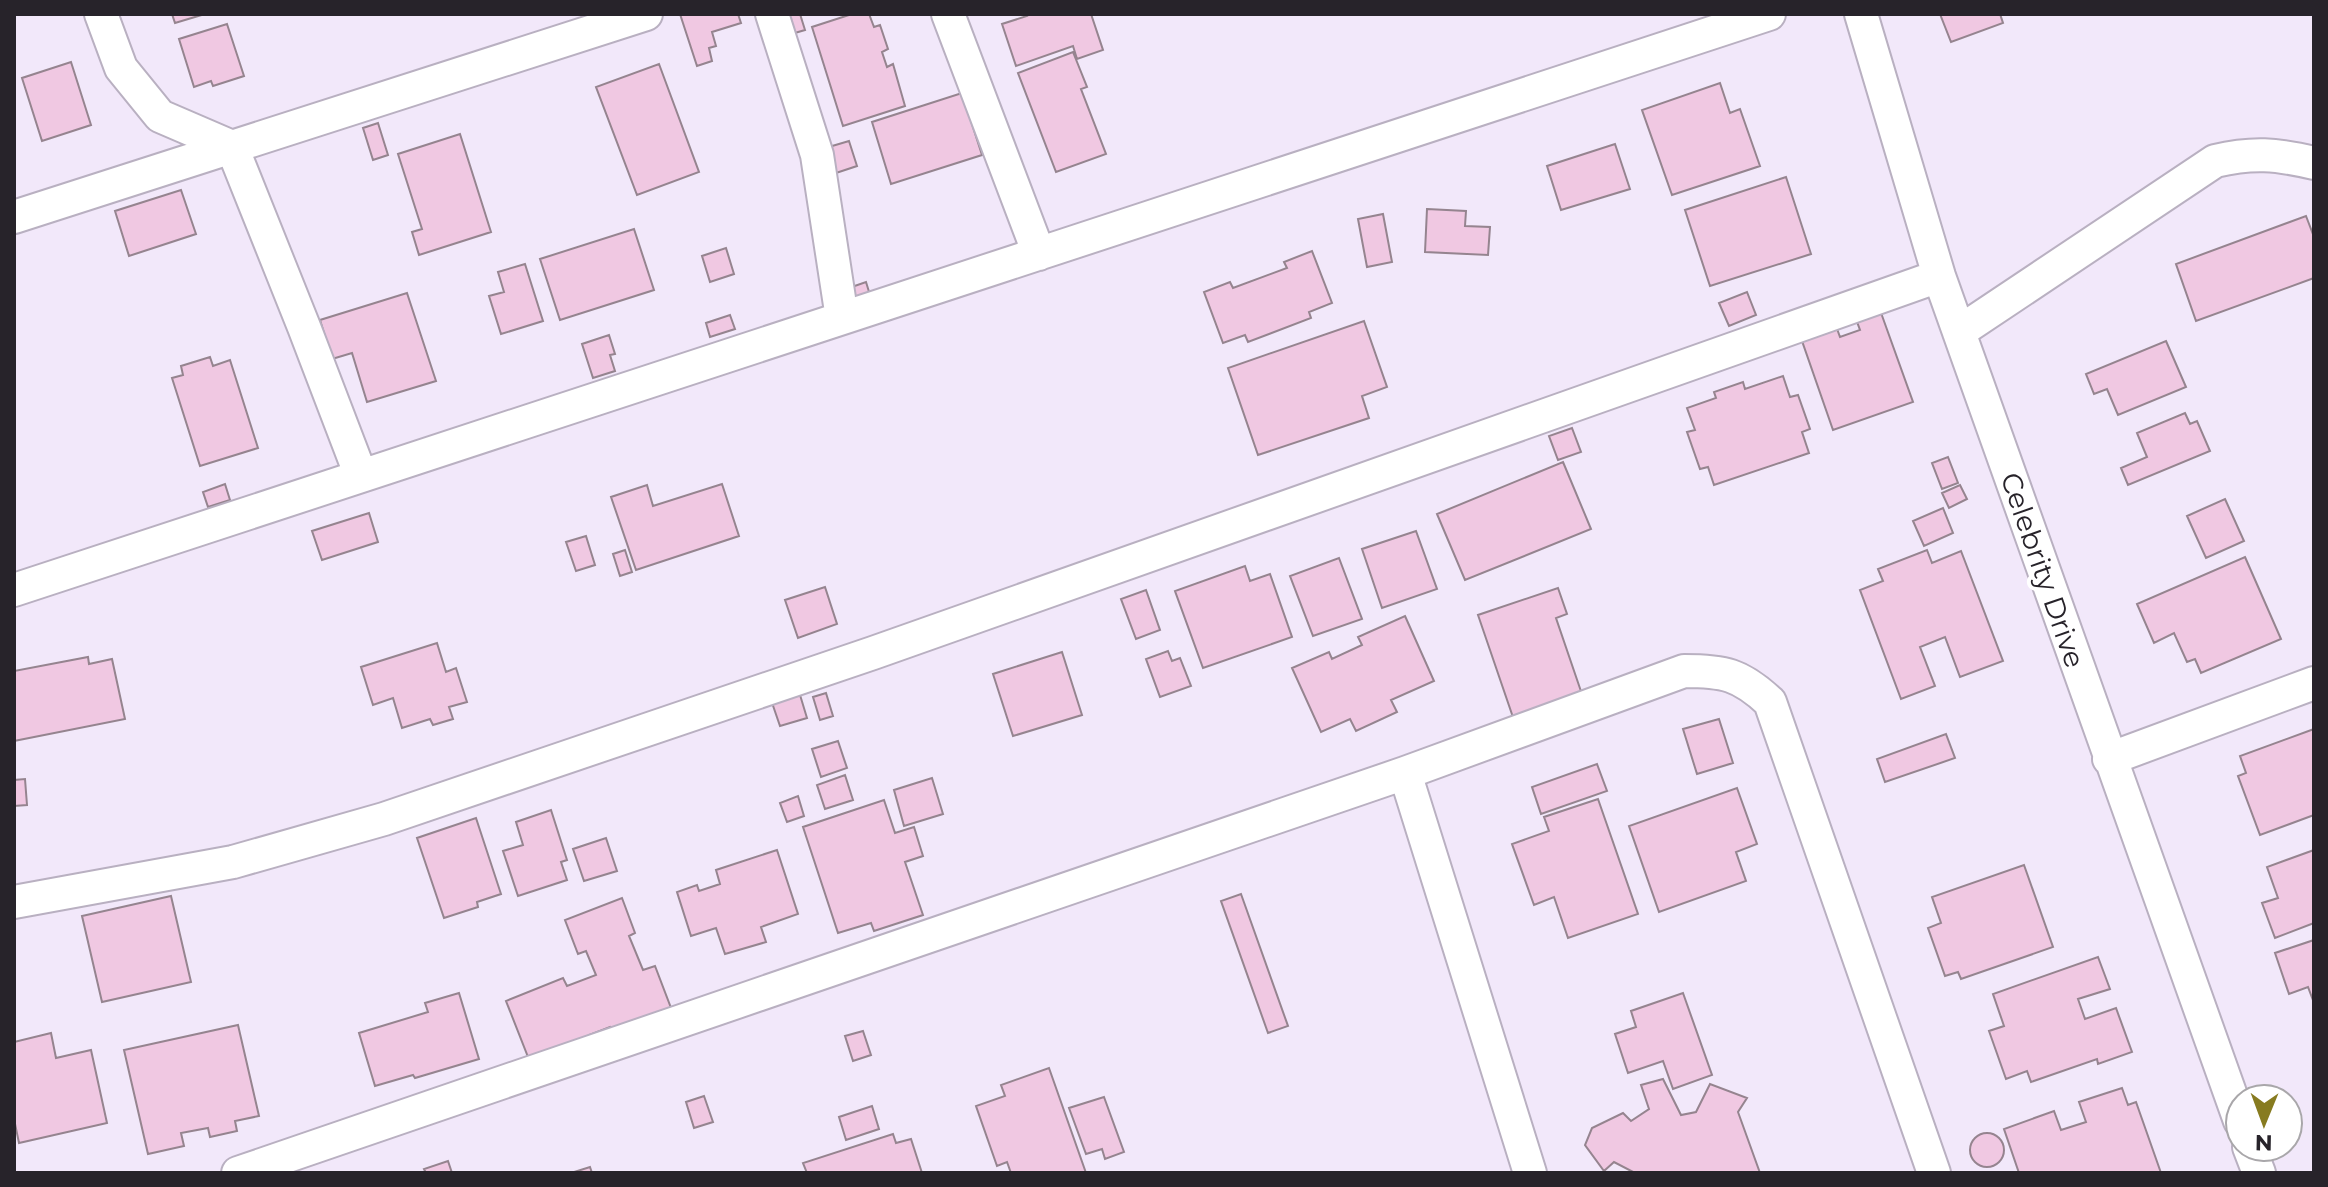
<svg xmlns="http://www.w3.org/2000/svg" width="2328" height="1187" font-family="Montserrat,sans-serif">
<rect width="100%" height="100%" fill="#f2e8fa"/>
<path fill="#f0c8e2" stroke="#95848f" stroke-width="2" d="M172,14h33l-30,9z
M680,14h58l3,9 -29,9 4,14 -7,2 3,13 -15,5z
M781,14h19l5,16 -17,5z
M852,14h17l5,13 6,-2 8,24 -6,3 5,15 6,-3 12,42 -62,20 -31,-99z
M1026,14h65l12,36 -26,9 -4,-13 -57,20 -14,-42 25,-8z
M1940,14h60l3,9 -52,19z
M227,24l17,52 -31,10 -2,-5 -17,6 -15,-48z
M1073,52l14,35 -6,2 25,65 -50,18 -38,-99z
M71,62l20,63 -49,16 -20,-63z
M659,64l40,108 -62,23 -41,-108z
M1720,83l10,30 10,-4 20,57 -88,29 -30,-85z
M962,93l20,62 -91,29 -19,-62z
M378,123l10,32 -15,5 -10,-32z
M460,134l31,98 -72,23 -7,-23 10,-3 -24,-75z
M849,141l8,25 -27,9 -8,-26z
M1615,144l15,45 -69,21 -14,-44z
M1786,177l25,77 -101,32 -25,-76z
M181,190l15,44 -67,22 -14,-45z
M1427,209l39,2 -1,15 25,1 -2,28 -63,-3z
M1383,214l9,48 -25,5 -9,-48z
M2306,216l8,21v41l-118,43 -20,-57z
M634,229l20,61 -94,30 -20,-61z
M726,248l8,26 -24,8 -8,-26z
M1312,251l20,52 -23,9 2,6 -63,24 -3,-7 -22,8 -19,-51 26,-10 3,6 54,-20 -3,-6z
M525,264l18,57 -42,13 -12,-38 15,-4 -6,-20z
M866,282l4,13 -21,6 -3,-12z
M1747,292l9,23 -27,11 -10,-23z
M407,293l29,88 -69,21 -15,-49 -20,6 -12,-39z
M1880,310l33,92 -80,28 -32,-92 35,-12 4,11 20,-7 -4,-11z
M730,315l5,14 -25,8 -4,-14z
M1364,321l23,66 -25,9 7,22 -111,37 -30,-87z
M609,335l6,19 -5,1 5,16 -22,7 -11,-34z
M2166,341l20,46 -68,28 -11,-26 -13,5 -8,-20z
M210,357l3,9 17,-6 28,88 -58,18 -28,-88 11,-3 -2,-9z
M1783,376l7,21 8,-2 12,34 -8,3 7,21 -95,32 -6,-18 -8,2 -13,-37 8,-2 -8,-22 29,-10 -2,-6 29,-10 2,7z
M2185,413l5,11 7,-3 13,30 -82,34 -7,-17 26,-11 -10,-24z
M1572,428l9,24 -23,8 -9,-24z
M1948,457l10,26 -16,6 -10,-26z
M1563,462l28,67 -126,51 -28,-66z
M225,484l5,16 -22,7 -5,-15z
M722,484l17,52 -103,34 -25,-73 36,-12 6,21z
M1960,485l7,14 -18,9 -7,-15z
M2225,499l19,42 -38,17 -19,-42z
M1943,508l10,25 -29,13 -11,-25z
M369,513l9,29 -56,18 -10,-29z
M1416,531l21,58 -55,19 -20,-59z
M586,536l9,29 -19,6 -10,-29z
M625,550l7,22 -12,4 -7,-22z
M1927,550l5,13 29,-12 42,110 -43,16 -15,-40 -25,10 15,39 -34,13 -41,-109 23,-9 -5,-12z
M2245,557l36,82 -80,34 -6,-14 -8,3 -13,-29 -20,10 -17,-39z
M1339,558l23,61 -49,17 -23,-60z
M1245,566l5,15 20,-7 22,63 -89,31 -28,-77z
M825,587l12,37 -39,14 -13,-38z
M1558,588l9,26 -11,4 29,85 -69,23 -38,-111z
M1146,590l14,40 -24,9 -15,-40z
M1405,616l29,65 -43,19 6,12 -41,19 -6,-12 -29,13 -29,-64 37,-16 3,7 30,-14 -4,-8z
M437,643l9,29 10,-4 11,34 -18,5 4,12 -20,6 -3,-6 -28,9 -9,-30 -20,7 -12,-38z
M1168,651l4,10 8,-3 11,28 -31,11 -14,-38z
M1062,652l20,63 -69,21 -20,-62z
M88,657l1,7 23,-5 13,60 -111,22v-70z
M797,685l10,33 -27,8 -11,-32z
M826,693l7,23 -13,4 -7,-23z
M1719,719l14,44 -36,11 -14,-45z
M2314,729v86l-54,20 -22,-59 8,-3 -6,-17z
M1946,734l9,24 -70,24 -8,-23z
M838,741l9,27 -26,9 -9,-28z
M1597,764l10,27 -66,23 -9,-27z
M845,775l8,25 -28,9 -8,-24z
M932,778l11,36 -39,12 -10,-36z
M25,779l2,26 -13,1v-26z
M1737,788l20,56 -21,8 10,29 -87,31 -30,-86z
M798,796l6,20 -17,6 -7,-19z
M1598,799l40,115 -70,24 -14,-41 -20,8 -22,-61 37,-13 -5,-14z
M884,800l11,33 19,-6 9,29 -18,6 18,53 -49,16 -3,-8 -33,10 -35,-106z
M551,810l16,50 -6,2 6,18 -49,16 -15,-45 20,-6 -7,-23z
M476,818l25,76 -24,8 1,5 -34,11 -27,-80z
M606,838l11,33 -33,10 -11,-32z
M777,850l21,64 -37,13 5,15 -41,12 -9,-26 -25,8 -14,-44 20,-7 2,6 21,-7 -4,-14z
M2314,850v73l-39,15 -13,-35 16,-5 -11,-31z
M2024,865l29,82 -92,32 -3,-7 -13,4 -17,-48 13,-5 -9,-26z
M1241,894l47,132 -20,7 -47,-132z
M171,896l20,86 -89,20 -20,-86z
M622,898l13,35 -6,3 14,34 12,-4 16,42 -59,23 -2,-4 -21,8 1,4 -60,23 -24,-61 57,-23 4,8 29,-11 -10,-24 -8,3 -13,-34z
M2314,940v63l-6,-16 -19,7 -14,-41z
M2098,957l12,32 -32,10 7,20 31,-11 16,44 -34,12 -1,-5 -66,23 -4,-11 -21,8 -17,-48 15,-5 -11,-32z
M459,993l20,66 -64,19 -2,-3 -38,11 -16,-53 69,-21 -3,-9z
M1683,993l29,82 -39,14 -10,-28 -35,12 -13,-39 21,-7 -5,-16z
M238,1025l21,91 -24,5 2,10 -27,6 -2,-9 -27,5 3,13 -36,8 -24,-104z
M863,1031l8,24 -18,6 -8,-25z
M51,1033l5,25 35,-8 16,73 -88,20 -5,-24v-77z
M1049,1068l37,105h-75l-4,-11 -10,4 -21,-60 29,-10 -4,-11z
M1663,1079l18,36 15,-3 14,-28 37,14 -9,14 22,61h-125l-21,-11 -10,9 -19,-26 7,-17 31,-15 8,8 18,-12 -8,-24z
M2122,1088l6,17 8,-3 25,71h-142l-15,-44 50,-18 7,19 25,-8 -7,-20z
M704,1096l9,26 -19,6 -8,-26z
M1104,1097l20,55 -19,7 -3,-10 -16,5 -17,-46z
M872,1106l7,23 -33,11 -7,-23z
M1970 1150a17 17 0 1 1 34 0a17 17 0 1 1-34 0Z
M893,1134l3,9 15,-4 11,34h-115l-4,-10z
M448,1161l4,12h-26l-2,-4z
M590,1167l2,6h-21z"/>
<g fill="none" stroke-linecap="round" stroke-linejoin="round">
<defs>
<path id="street" d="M101,14l20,54 39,48 72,31 72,180 57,149
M772,14l45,141 25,163
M948,14l91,240
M1861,14l78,262 301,845
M14,217l632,-203
M1959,332l256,-171c38,-9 61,-7 99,2
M14,590l1755,-576
M2109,759l205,-76
M1405,773l125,400
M14,902l219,-40 151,-43 489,-166 1066,-377
M2249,1147l10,26
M238,1173l1167,-400 279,-102c40,0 56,3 86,31l164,471"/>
</defs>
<use href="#street" stroke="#b9b0c1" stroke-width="36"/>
<use href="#street" stroke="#fff" stroke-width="32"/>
</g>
<g text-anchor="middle" stroke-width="8" stroke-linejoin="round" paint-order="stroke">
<g font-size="28" fill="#27232a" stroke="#fff">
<text transform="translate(2043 570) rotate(71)" y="10">Celebrity Drive</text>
</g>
</g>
<rect width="2328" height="1187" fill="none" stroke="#27232a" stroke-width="32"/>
<g transform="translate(2264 1123) rotate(181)"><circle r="38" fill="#ffffff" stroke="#a9a7aa" stroke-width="2"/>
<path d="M0-6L14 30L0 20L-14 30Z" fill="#877b20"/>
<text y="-12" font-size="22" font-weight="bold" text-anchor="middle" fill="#27232a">N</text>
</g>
</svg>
